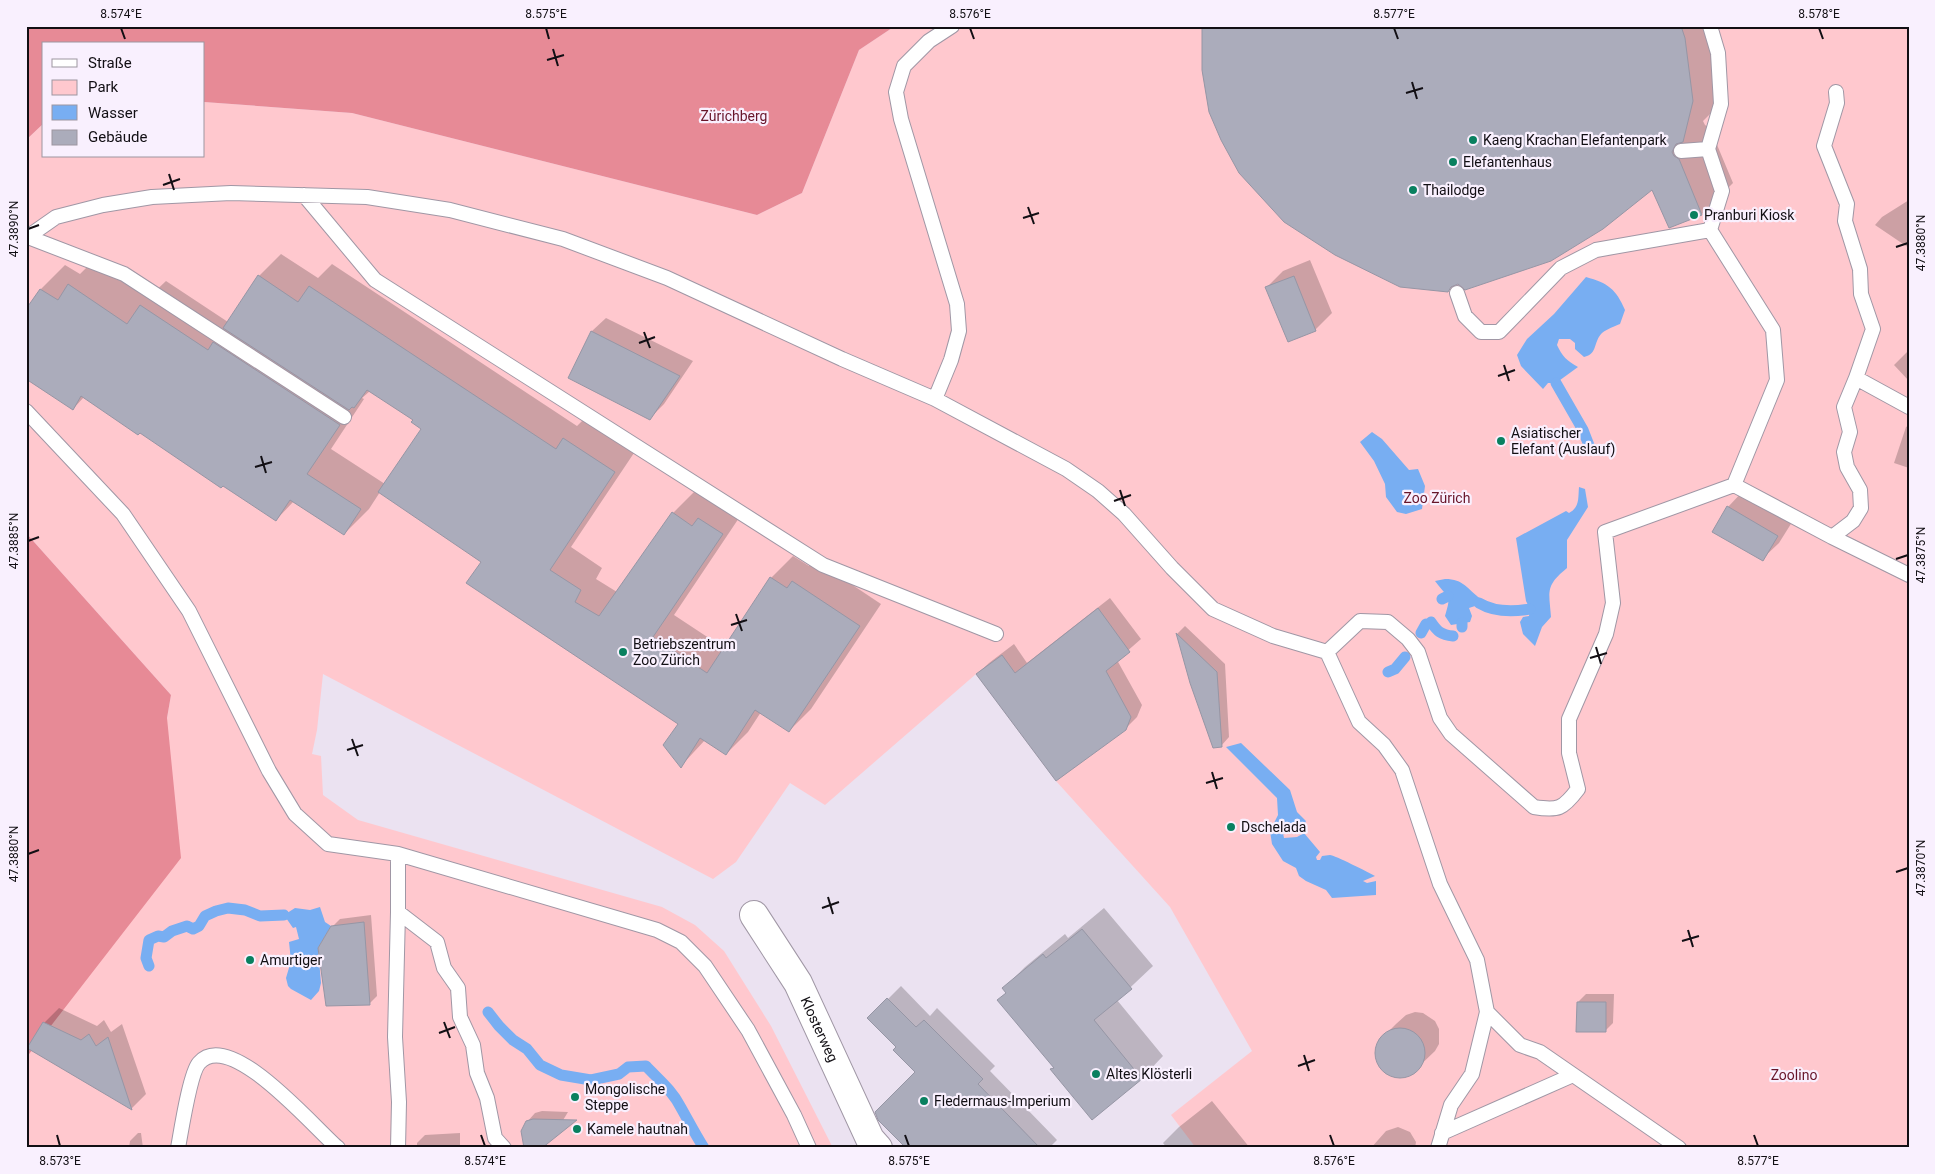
<svg xmlns="http://www.w3.org/2000/svg" width="1935" height="1174" font-family="Roboto,sans-serif">
<rect width="100%" height="100%" fill="#ebe2f1"/>
<path fill="#ffc8ce" d="M895,26h1014v1122h-713l-25,-33 81,-64 -82,-144 -114,-126 -80,-107 -151,131 -35,-22 -54,79 -23,17 -390,-205 -6,56 -5,24 9,2 2,39 35,25 304,87 33,18 29,26 47,75 62,122h-807v-150l141,-280 4,-23 -145,-162v-393l18,-17v33h160v-54l148,11 405,102 45,-22 57,-143z"/>
<path fill="#e78a96" d="M26,26h869l-36,24 -57,143 -45,22 -405,-102 -148,-11v-58h-160v79l-18,17z
M26,533l145,162 -4,23 14,140 -155,200z"/>
<path fill="#78aef2" d="M1586,277c22,6 30,12 39,33l-5,14c-5,2 -13,5 -18,9 -9,9 -4,21 -18,24l-9,-8v-6l-5,-4h-11l-2,6c5,11 10,16 21,22l-22,16h-8l-5,6 -22,-23 -4,-11 10,-16 27,-25z
M1372,432l10,7 27,31 9,-1 7,17 -3,23 -16,5 -9,-2 -11,-15 -1,-13 -11,-23 -14,-19z
M1579,487l6,2 3,18 -21,33v28c-22,18 -18,23 -16,49l-9,10 -7,19 -12,-12 -3,-12 3,-5 6,-1 1,-7 -4,-8 -10,-63 50,-27 3,2c11,-6 9,-15 10,-26z
M1445,579c19,0 22,10 36,20l-3,6 -9,3 3,8 -2,6 -19,3 -6,-9c7,-23 3,-17 -10,-35z
M1241,743l49,47 7,22 9,9 -2,4 -8,5 -8,-1 -5,4 1,5 13,-1 7,-4 16,19 -4,5 1,3h3l2,-4c3,0 5,-1 8,-1 4,0 40,18 45,21l-12,5 4,2 9,-2v14l-44,3 -6,-8 -20,-9 -7,-5 -3,-8 -13,-7 -11,-17 -2,-13 8,-16 -1,-17 -51,-51z
M320,907l5,15 6,4 -13,22 3,35 -2,8 -8,9 -20,-11 -3,-3 -2,-8 5,-17 -2,-19 10,-3 -3,-12 -3,1 -9,-13 11,-7 15,2z"/>
<path fill="#0003" fill-rule="evenodd" d="M1203,26h515l6,44 -10,40 -11,11 2,4 5,3 23,55 -31,31 -49,-26 -199,97 -6,5z
M1909,200v48l-34,-23 7,-8z
M281,254l37,24 14,-14 245,162 9,-9 50,33 -65,97 31,21 -6,11 21,13 56,-79 22,-22 19,13 7,-7 22,15 -69,103 50,33 47,-70 22,-22 16,10 6,-6 66,44 -70,105 -22,22 -28,-19 -13,20 -22,22 -21,-14 -24,26 -1,-43 -198,-162 -102,-69 -11,17 -25,25 -50,-33 -18,19 -136,-89 -56,-34 -11,12 -32,-120 24,-24 15,9 14,-14 55,37 17,-16 62,41 31,-46zM370,391l44,29 9,9 -38,55 -54,-35 33,-50 -2,-1z
M1310,260l22,53 -17,17 -48,-43 16,-16z
M606,318l87,43 -29,43 -14,14 -81,-41 23,-46z
M1909,350v31l-15,-16z
M1909,425v43l-15,-5 12,-36z
M1744,490l50,29 -15,24 -17,16 -34,-52z
M1110,598l31,41 -24,21 25,45 -5,12 -12,12 -148,-55 12,-11 25,-19 13,19z
M1185,626l40,38 4,73 -8,9 -29,-64 -15,-48z
M1104,908l49,58 -36,34 46,56 -21,22 -50,40 -40,-49 3,-2 -56,-67 8,-8 -3,-4 21,-21 40,-33 3,4z
M371,915l6,81 -8,8 -37,-77 8,-8z
M901,986l29,30 7,-8 58,58 -5,5 67,69 -8,8h-141l9,-76 -19,-25 -29,-29z
M1586,994h28l-1,29 -8,8 -27,-29z
M59,1008l38,18 7,-6 7,12 11,-8 24,70 -14,14 -104,-61 16,-24z
M1415,1012l8,1 12,8 4,8v15l-4,7 -24,23 -9,3 -10,-1 -11,-9 -5,-11v-7l3,-8 17,-17 10,-9z
M1212,1101l38,47h-83l-4,-5 16,-16z
M542,1111l26,1 -14,23 -27,-13 8,-9z
M1398,1127l12,5 6,10 -1,6h-44l15,-17z
M138,1133h3l2,15h-14l1,-7z
M460,1133v15h-43v-5l8,-8z"/>
<g fill="none" stroke-linecap="round" stroke-linejoin="round">
<path stroke="#78aef2" stroke-width="11" d="M1556,383l27,47 7,18
M1442,599l6,-3
M1479,603c15,9 34,9 51,6
M1431,622c6,9 10,13 22,14
M1462,623v4
M1421,633l5,-9
M1388,672l7,-3 10,-12
M149,966l-3,-8 3,-18 9,-4 6,1 8,-6 15,-5 6,3 6,-3 6,-10 11,-5 12,-3 17,2 15,6 24,-1
M488,1012l11,14 14,14 14,9 13,16 21,10 30,5 28,-6 9,-7 18,-1c12,13 26,24 34,40 8,14 15,28 24,42"/>
</g>
<path fill="#abacbb" stroke="#9696a5" d="M1202,26h479l4,12 8,63 -10,41 -7,2 -4,8 2,4 5,3 23,56 -33,13 -17,-38 -49,39 -52,32 -86,29 -7,-6 -7,3 -3,5 -48,-5 -65,-32 -51,-33 -45,-49 -18,-33 -12,-28 -7,-42z
M258,275l40,27 11,-16 247,163 7,-11 52,34 -65,98 31,20 -6,12 24,14 73,-104 20,14 6,-8 25,16 -70,103 54,36 63,-96 17,11 5,-7 68,45 -71,106 -34,-22 -29,45 -26,-17 -19,30 -18,-23 15,-21 -212,-141 15,-21 -103,-70 43,-63 -10,-7 2,-2 -46,-30 -13,18 -2,-1 -3,3 -126,-82z
M1294,276l22,55 -28,11 -23,-55z
M68,284l59,40 13,-19 68,45 5,-8 127,83 -33,49 54,35 -17,26 -54,-35 -14,21 -53,-35 -2,2 -81,-55 -2,2 -57,-39 -8,14 -47,-31v-70l14,-20 18,11z
M591,331l89,45 -30,44 -82,-42z
M1727,506l51,30 -15,25 -51,-29z
M1098,608l32,44 -24,19 25,46 -5,13 -70,51 -80,-107 26,-19 13,18z
M1176,633l41,39 5,75 -9,1 -23,-65z
M364,922l6,83 -44,1 -8,-58 13,-22z
M1082,929l50,60 -38,31 48,59 -50,41 -42,-51 4,-1 -57,-68 9,-7 -4,-5 41,-34 3,4z
M887,998l29,29 8,-7 59,59 -5,5 62,64h-134l-28,-28 -3,-8 40,-40 -22,-22 3,-3 -29,-29z
M1577,1002h29v30h-30z
M43,1022l38,18 8,-6 7,12 12,-9 24,73 -105,-62z
M1375 1053a25 25 0 1 1 50 0a25 25 0 1 1-50 0Z
M533,1119l44,1 -35,28h-18l-3,-17 5,-10z"/>
<g fill="none" stroke-linecap="round" stroke-linejoin="round">
<defs>
<path id="lane" d="M1836,92l1,11 -13,43 23,58 -2,17 15,48 1,25 12,35 -17,49 53,29
M1708,149l13,-45 -3,-51 -8,-27
M1681,151l27,-2 14,42 -12,39
M304,195l71,85 448,285 173,69
M28,237l96,37 220,143
M26,238l30,-21 47,-12 49,-8 79,-4 136,4 83,13 113,29 104,39 175,81 93,40 131,70 32,22 26,23 48,54 41,41 60,27 54,16 32,70 25,23 18,25 38,114 37,76 10,52 33,33 20,7 139,96
M935,399l16,-39 8,-29 -2,-27 -56,-185 -5,-27 8,-26 25,-25 23,-15
M26,411l97,103 66,97 80,160 26,43 33,30 70,10 259,76 24,12 24,24 43,64 46,85 15,33
M1734,485l98,52 21,-16 8,-13 -1,-18 -13,-23 -3,-15 6,-20 -6,-25 12,-29
M1832,537l77,38
M1327,652l33,-31 28,1 20,17 10,13 22,66 11,16 83,73c24,4 29,2 44,-18l-9,-36v-34l37,-85 7,-31 -8,-71 129,-47 43,-105 -4,-50 -63,-100 -114,20 -35,18 -62,64h-18l-16,-16 -8,-23
M398,912v-58
M1442,1133l131,-58
M178,1148c3,-16 12,-75 21,-85 31,-36 116,66 139,85
M398,1148l1,-46 -4,-65 3,-125 39,30 7,26 14,20 2,29 13,28 4,28 10,25 8,40 9,10
M1438,1148l13,-43 21,-31 15,-62"/>
<g id="street">
<path id="s1" d="M754,915l44,68 72,156 8,9"/>
</g>
</defs>
<use href="#lane" stroke="#a097a5" stroke-width="16"/>
<use href="#street" stroke="#a097a5" stroke-width="30"/>
<use href="#lane" stroke="#fff" stroke-width="14"/>
<use href="#street" stroke="#fff" stroke-width="28"/>
</g>
<path fill="none" stroke="#120f14" stroke-width="2" d="M121,28l4,11M546,28l3,11M970,28l4,11M1394,28l4,11M1819,28l4,11M553,49l5,17M547,60l17,-5M1412,82l5,17M1406,93l17,-5M169,174l5,16M163,185l17,-6M1028,207l6,17M1023,218l16,-5M28,229l11,-4M1896,247l12,-4M644,332l6,16M639,343l16,-6M1504,365l5,16M1498,376l17,-6M261,456l5,17M255,467l17,-5M1120,490l5,16M1114,501l17,-6M28,541l11,-4M1896,559l12,-4M736,614l6,17M731,625l16,-5M1596,647l5,17M1590,658l17,-5M352,739l6,17M347,750l16,-5M1212,772l5,17M1206,783l17,-5M28,854l11,-4M1896,872l12,-4M828,897l5,17M822,908l17,-6M1688,930l5,17M1682,941l17,-5M444,1022l6,16M439,1033l16,-6M1304,1055l5,16M1298,1066l17,-6M57,1135l3,11M481,1135l4,11M905,1135l4,11M1330,1135l4,11M1754,1135l4,11"/>
<g fill="#09805f" stroke="#f9f0fe" stroke-width="2">
<circle cx="1473" cy="140" r="5"/>
<circle cx="1453" cy="162" r="5"/>
<circle cx="1413" cy="190" r="5"/>
<circle cx="1694" cy="215" r="5"/>
<circle cx="1501" cy="441" r="5"/>
<circle cx="623" cy="652" r="5"/>
<circle cx="1231" cy="827" r="5"/>
<circle cx="250" cy="960" r="5"/>
<circle cx="1096" cy="1074" r="5"/>
<circle cx="575" cy="1097" r="5"/>
<circle cx="924" cy="1101" r="5"/>
<circle cx="577" cy="1129" r="5"/>
</g>
<g text-anchor="middle" stroke-width="4.5" stroke-linejoin="round" paint-order="stroke">
<g font-size="14" fill="#68152a" stroke="#f9f0fe">
<text x="734" y="121">Zürichberg</text>
<text x="1437" y="503">Zoo Zürich</text>
<text x="1794" y="1080">Zoolino</text>
</g>
<g font-size="14" fill="#120f14" stroke="#f9f0fe" text-anchor="start">
<text x="1483" y="145">Kaeng Krachan Elefantenpark</text>
<text x="1463" y="167">Elefantenhaus</text>
<text x="1423" y="195">Thailodge</text>
<text x="1704" y="220">Pranburi Kiosk</text>
<text x="1511" y="438">Asiatischer<tspan x="1511" dy="16">Elefant (Auslauf)</tspan></text>
<text x="633" y="649">Betriebszentrum<tspan x="633" dy="16">Zoo Zürich</tspan></text>
<text x="1241" y="832">Dschelada</text>
<text x="260" y="965">Amurtiger</text>
<text x="1106" y="1079">Altes Klösterli</text>
<text x="585" y="1094">Mongolische<tspan x="585" dy="16">Steppe</tspan></text>
<text x="934" y="1106">Fledermaus-Imperium</text>
<text x="587" y="1134">Kamele hautnah</text>
</g>
<g font-size="14" fill="#120f14" stroke="#f9f0fe">
<text dy="5" stroke="none"><textPath href="#s1" startOffset="132">Klosterweg</textPath></text>
</g>
</g>
<rect width="1935" height="1174" fill="none" stroke="#f9f0fe" stroke-width="55"/>
<rect x="42" y="42" width="162" height="115" fill="#f9f0fe" stroke="#9d96a0"/>
<rect x="52" y="59" width="25" height="8" fill="#ffffff" stroke="#9d96a0"/>
<text x="88" y="68" font-size="15" fill="#120f14">Straße</text>
<rect x="52" y="80" width="25" height="15" fill="#ffc8ce" stroke="#9d96a0"/>
<text x="88" y="92" font-size="15" fill="#120f14">Park</text>
<rect x="52" y="105" width="25" height="15" fill="#78aef2" stroke="#9d96a0"/>
<text x="88" y="118" font-size="15" fill="#120f14">Wasser</text>
<rect x="52" y="130" width="25" height="15" fill="#abacbb" stroke="#9d96a0"/>
<text x="88" y="142" font-size="15" fill="#120f14">Gebäude</text>
<rect x="28" y="28" width="1880" height="1118" fill="none" stroke="#120f14" stroke-width="2"/>
<g font-size="12" text-anchor="middle" fill="#120f14">
<text x="121" y="18">8.574°E</text>
<text x="546" y="18">8.575°E</text>
<text x="970" y="18">8.576°E</text>
<text x="1394" y="18">8.577°E</text>
<text x="1819" y="18">8.578°E</text>
<text transform="translate(14 229) rotate(-90)" y="4">47.3890°N</text>
<text transform="translate(1921 243) rotate(-90)" y="4">47.3880°N</text>
<text transform="translate(14 541) rotate(-90)" y="4">47.3885°N</text>
<text transform="translate(1921 555) rotate(-90)" y="4">47.3875°N</text>
<text transform="translate(14 854) rotate(-90)" y="4">47.3880°N</text>
<text transform="translate(1921 868) rotate(-90)" y="4">47.3870°N</text>
<text x="60" y="1165">8.573°E</text>
<text x="485" y="1165">8.574°E</text>
<text x="909" y="1165">8.575°E</text>
<text x="1334" y="1165">8.576°E</text>
<text x="1758" y="1165">8.577°E</text>
</g>
</svg>
